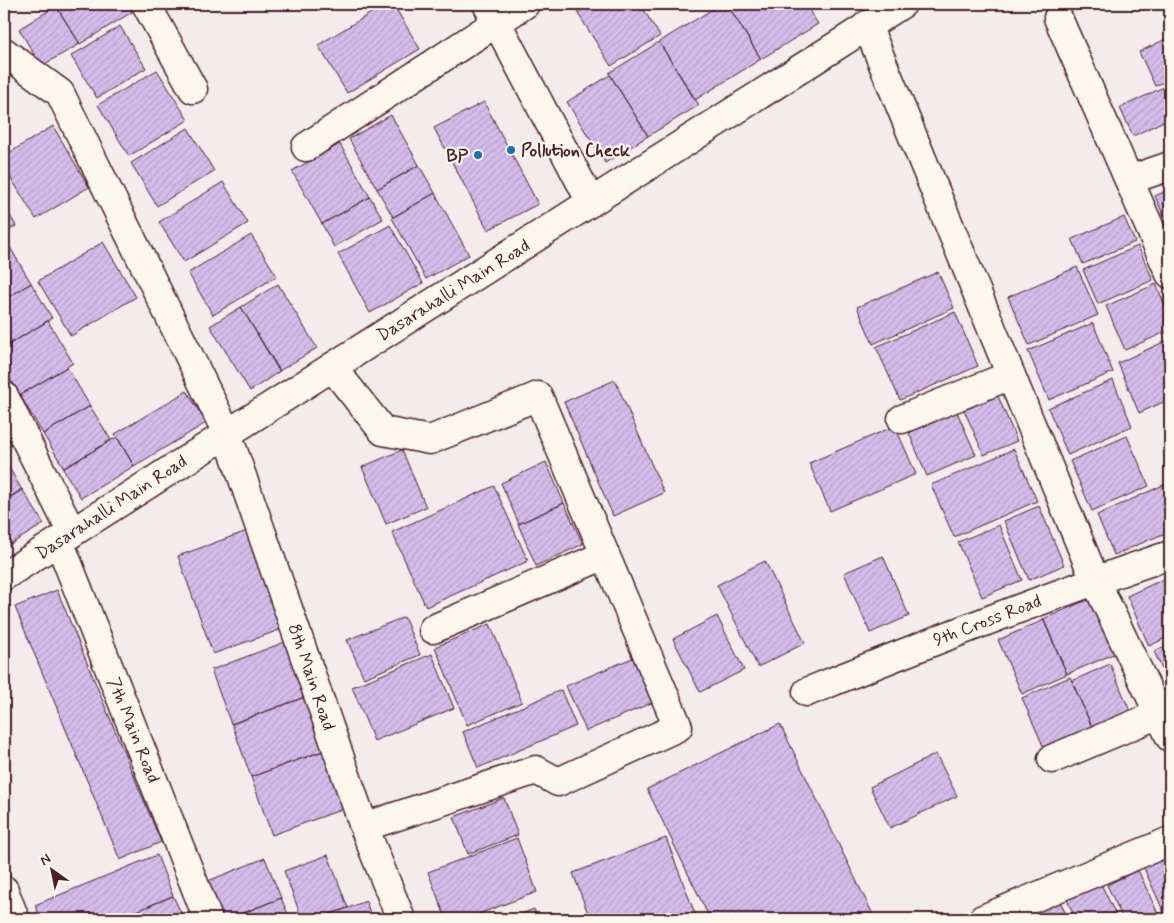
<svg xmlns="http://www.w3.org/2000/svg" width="1174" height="923" font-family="Mynerve,sans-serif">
<defs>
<pattern id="building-hatch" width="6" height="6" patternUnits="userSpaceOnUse" patternTransform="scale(1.25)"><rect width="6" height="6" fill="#d4bceb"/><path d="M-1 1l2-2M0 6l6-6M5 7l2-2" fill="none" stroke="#b8a1ca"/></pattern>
</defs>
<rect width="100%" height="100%" fill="#f3ebec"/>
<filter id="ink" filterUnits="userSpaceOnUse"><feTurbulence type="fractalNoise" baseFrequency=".02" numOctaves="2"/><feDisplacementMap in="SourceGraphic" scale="10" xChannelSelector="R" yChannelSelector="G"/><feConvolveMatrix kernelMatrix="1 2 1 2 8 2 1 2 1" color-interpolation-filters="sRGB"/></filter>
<g filter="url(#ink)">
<path fill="url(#building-hatch)" stroke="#4a1f2b" d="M60,4h67l5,8 -52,32 -24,-38z
M386,4h7l27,45 -73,44 -29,-48z
M590,4h50l20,32 -49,30 -34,-54z
M721,4h6l34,55 -66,41 -36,-58z
M727,4h78l13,20 -57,35z
M56,6l24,38 -39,22 -22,-37z
M120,26l26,42 -49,30 -26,-42z
M1170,37v42l-15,7 -16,-34z
M659,42l40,63 -51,31 -39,-63z
M157,70l31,50 -59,36 -31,-51z
M610,75l38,61 -43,27 -38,-61z
M1170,84v34l-37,18 -13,-28z
M484,102l54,102 -50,26 -54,-102z
M391,115l28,50 -42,24 -28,-50z
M53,126l36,61 -53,32 -32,-52v-11z
M188,128l26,43 -57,35 -26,-43z
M340,144l30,53 -48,27 -30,-53z
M419,165l16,28 -42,24 -16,-28z
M223,182l25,41 -64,39 -25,-40z
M1170,189v41l-15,-34z
M435,193l34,62 -43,24 -34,-61z
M370,197l13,22 -49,28 -12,-23z
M4,205l12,21 -12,8z
M1124,217l11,25 -52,22 -11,-25z
M390,225l33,58 -53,30 -32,-59z
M251,235l26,41 -64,39 -25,-42z
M103,242l33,55 -65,39 -33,-55z
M8,244l23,39 -27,17v-53z
M1138,246l15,34 -55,24 -15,-34z
M1077,267l21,48 -69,30 -21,-48z
M938,272l16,36 -81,36 -16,-37z
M31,283l21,35 -47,29 -1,-47z
M278,284l39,64 -38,23 -38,-64z
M1156,284l14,33v13l-45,20 -19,-44z
M241,307l39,64 -30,20 -40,-65z
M955,312l23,54 -78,34 -24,-53z
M48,321l25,42 -53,32 -16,-27v-21z
M1093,323l20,49 -64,28 -21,-49z
M1170,339v60l-31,14 -21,-50z
M67,367l23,39 -47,28 -23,-39z
M615,380l49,113 -51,23 -49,-114z
M1113,380l19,46 -64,29 -20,-47z
M187,391l19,32 -72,43 -19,-32z
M998,396l19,45 -33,14 -20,-45z
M90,406l21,34 -47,28 -21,-34z
M957,412l19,43 -49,21 -18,-43z
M895,426l21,48 -86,37 -21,-48z
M1127,436l22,50 -57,25 -22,-50z
M117,437l17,29 -53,32 -18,-29z
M1014,449l23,52 -83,36 -23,-52z
M402,450l24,57 -40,17 -24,-57z
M4,459l18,31 -18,11z
M546,462l18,41 -45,21 -18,-41z
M1170,482v49l-56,24 -17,-40z
M494,486l34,75 -102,46 -34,-75z
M22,489l22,35 -40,24v-47z
M564,503l19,41 -47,22 -18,-42z
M1039,506l25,59 -35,15 -25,-59z
M999,525l23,55 -40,17 -24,-55z
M247,531l35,98 -69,25 -35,-98z
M883,556l26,60 -39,17 -26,-60z
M765,561l40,82 -47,24 -41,-82z
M1168,577l2,5v54l-21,10 -22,-50z
M57,590l104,252 -41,18 -105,-253z
M1092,598l24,55 -49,21 -24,-55z
M717,616l27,54 -44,22 -27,-53z
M404,617l16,38 -56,23 -17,-38z
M1044,620l23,54 -45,20 -24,-54z
M490,624l32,78 -55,23 -32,-78z
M285,642l20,55 -74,27 -20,-54z
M1170,644v44l-16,-37z
M432,654l22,54 -80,33 -22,-54z
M637,656l19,45 -70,30 -20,-45z
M1110,664l20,47 -38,16 -20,-46z
M1070,677l22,50 -48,21 -22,-50z
M561,690l15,36 -98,42 -15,-36z
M305,697l20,53 -74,27 -19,-53z
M780,724l95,195h-165l-63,-130z
M323,751l20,58 -71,26 -21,-58z
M936,754l21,42 -67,32 -20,-41z
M504,798l14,37 -50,19 -14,-37z
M517,838l20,54 -72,27h-19l-18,-47z
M666,838l31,81h-107l-17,-46z
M1170,853v62l-4,2 -23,-51z
M157,855l16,41 -56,23h-76l-6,-14z
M328,855l20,53 -33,11h-13l-18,-48z
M265,858l16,40 -53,21h-4l-16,-38z
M1138,870l21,46 -7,3h-29l-16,-34z
M1101,884l17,35h-42l-9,-19z
M173,896l11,23h-67z
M281,898l9,21h-62z
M1059,899l9,20h-52z
M366,901l6,18h-57l33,-11z
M534,909l4,10h-29z"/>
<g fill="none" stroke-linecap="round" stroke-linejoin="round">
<defs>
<path id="minor" d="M146,4l47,85
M487,4l104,198
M1058,18l112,256
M867,25l228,555 75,157
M4,52l56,41 167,340 137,394 37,92
M306,147l219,-143
M1129,180l41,-14
M332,367l51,64 47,9 108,-44 140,331 -120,55 -22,-12 -172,57
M4,396l68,137
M902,419l109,-44
M59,541l149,378
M433,629l172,-74
M807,692c120,-49 240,-96 363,-137
M1052,759l107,-45
M4,890l11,29
M983,919l187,-78"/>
<path id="tertiary" d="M4,576l898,-572"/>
</defs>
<use href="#minor" stroke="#4a1f2b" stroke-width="31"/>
<use href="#tertiary" stroke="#4a1f2b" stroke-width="31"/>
<use href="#minor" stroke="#fbf7ec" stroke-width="28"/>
<use href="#tertiary" stroke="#fbf7ec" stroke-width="28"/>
</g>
</g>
<g fill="#1f6fb2" stroke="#fbf7ec" stroke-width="2">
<circle cx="511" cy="150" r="5"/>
<circle cx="478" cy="155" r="5"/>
</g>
<g text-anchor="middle" stroke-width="4.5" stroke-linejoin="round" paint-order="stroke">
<g font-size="18" font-weight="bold" fill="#4a1f2b" stroke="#fbf7ec" text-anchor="start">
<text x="521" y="156">Pollution Check</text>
<text x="468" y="161" text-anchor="end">BP</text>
</g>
<g font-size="18" fill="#4a1f2b" stroke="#fbf7ec">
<text transform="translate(453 290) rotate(-32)" y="6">Dasarahalli Main Road</text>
<text transform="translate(111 507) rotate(-33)" y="6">Dasarahalli Main Road</text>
<text transform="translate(987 620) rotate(-21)" y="6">9th Cross Road</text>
<text transform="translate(312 677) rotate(71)" y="6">8th Main Road</text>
<text transform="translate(134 730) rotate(68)" y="6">7th Main Road</text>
</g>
</g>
<rect width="1174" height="923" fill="none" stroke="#fbf7ec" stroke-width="20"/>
<rect x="10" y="10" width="1154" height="903" fill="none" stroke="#4a1f2b" stroke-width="2" filter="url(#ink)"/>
<g transform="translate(52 870) rotate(327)" stroke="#fbf7ec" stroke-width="4" paint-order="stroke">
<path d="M0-4L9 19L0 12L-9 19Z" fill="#4a1f2b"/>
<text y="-8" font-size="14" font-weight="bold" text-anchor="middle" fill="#4a1f2b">N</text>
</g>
</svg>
